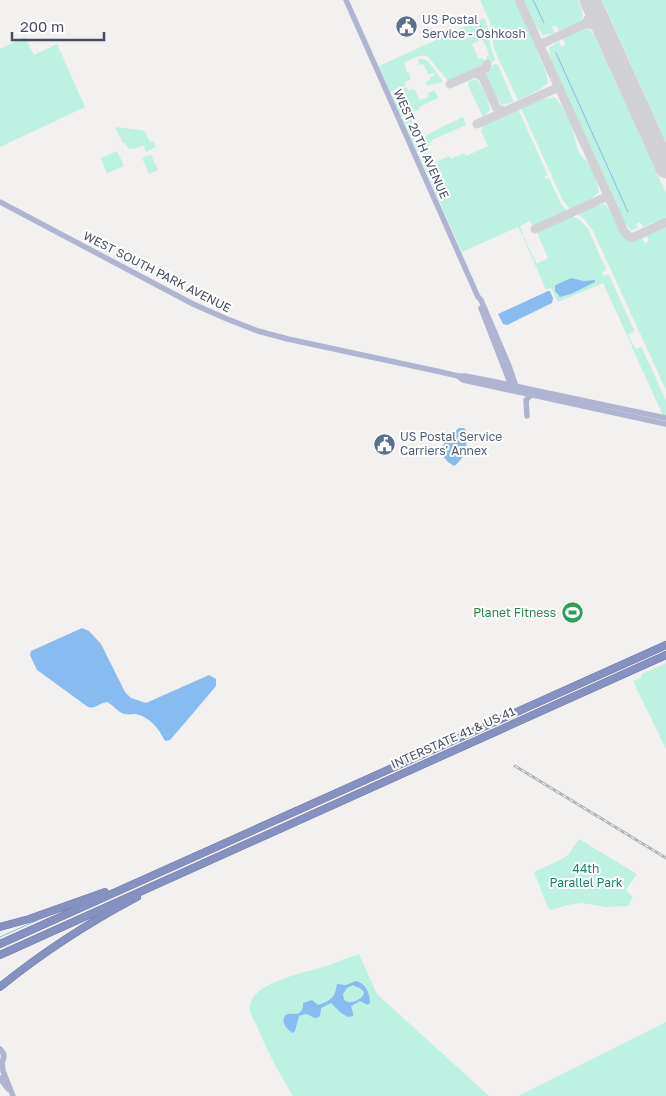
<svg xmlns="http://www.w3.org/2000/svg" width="666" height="1096" font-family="'Golos Text',sans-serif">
<rect width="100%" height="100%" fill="#f3f1f0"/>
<path fill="#bdf1e1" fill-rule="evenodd" d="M480,0h35l31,72 2,11 -9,7 -21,10 -24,-51 -4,-27z
M523,0h55c11,23 1,23 -19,31l-3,-6 -4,2 3,6 -12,2 -7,-9z
M602,0h64v142z
M484,18l4,9 2,18 5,14 -1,2 -4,2 -2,-1 -2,-5 3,-2 -2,-7 -5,-9 -10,5 7,15 4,-1 2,7 -37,16 -20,-24c-8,-4 -16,2 -24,6l3,8 -2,2 3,-1 3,7 -6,3 1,3 -16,7 -11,-26z
M583,29l7,1 4,5 72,158v24l-23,10 -3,-5 -4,2 2,4 -7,2 -7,-9 -11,-23 -62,-138 -2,-12 10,-7 2,6 4,-2 -2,-7z
M25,37l9,18 23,-11 28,63 -85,40v-98z
M419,59h5l4,2 14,19v2l-16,4v-4l4,-2 1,-3 5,-3 -4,-1 -2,1h-2l-5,-10 -4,1 -1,-3z
M495,64l3,1 16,37 -12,3 -7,-9 -11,-24 8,-4 -1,-2z
M476,79c8,10 12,19 14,31l-7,7 -15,-32 1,-4z
M406,87l3,3 3,-1 3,1 5,10 8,-3 1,-5 6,-1 3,7 -19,9 1,2 -19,8 -10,-23z
M555,97c7,9 13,19 17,31 3,9 3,17 8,26 2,3 6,6 8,9 6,9 9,19 11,29l-8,7 -21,10 -8,-10 -41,-91 22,-9z
M518,109l30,66 -3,1 1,3 3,-1 12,26 6,7 -34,16 -3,-6 -10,5 3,8 -1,1 -4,-8 -56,25 -43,-96 8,-4 5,12 17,-8 2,3 13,-6 2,3 22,-10 -7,-15 2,-5z
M409,117l4,1 9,20 14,-8 27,-13 3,8 -34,15 -4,8 -11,4 -14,-31 2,-2z
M115,127l27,3 3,2 5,10 3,-1 3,6 -10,5 -3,-7 -9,4 -6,-1 -3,-5h-2z
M117,151l7,15 -17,7 -6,-15z
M151,154l7,16 -9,4 -7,-16z
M605,204c2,3 5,6 7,10 8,13 9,34 29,23l4,6 4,-2 -3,-6 20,-9v164l-73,-159 -8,-11 -9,-7 17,-7z
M571,215l9,5 8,9 18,40 -1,2 -3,2 1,3 5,-2 1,1 25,55 -1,2 -5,3 4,8 -1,1 -28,-61 -45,19 -7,-14 -5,2 -23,-53h1l10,22 -1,1h2l2,4 11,-6 -12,-28zM571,278l13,3 11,-1v2l-35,15 -3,-3z
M633,344l3,5 4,-2 2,1 24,53v14h-3l-2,-4 -30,-66z
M666,663v86l-33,-68 8,-3 1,-4z
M579,839l58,35 -11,16 7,7 -5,9 -22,1 -24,-4 -15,2 -15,5 -4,-2 -14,-36 26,-12 8,-5z
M359,954l18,40 112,102h-196c-14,-23 -27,-47 -37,-72 -2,-4 -6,-10 -6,-15 -3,-26 58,-37 76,-43 11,-4 22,-8 33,-12z
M666,1022v74h-148z"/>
<path fill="#88bbf0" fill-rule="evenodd" d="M571,278l13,3 11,-1v2l-24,12 -11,3 -5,-6v-5l3,-2z
M548,291h2l3,7 -1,5 -45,22 -4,-1 -5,-10z
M459,428h5l4,5c-2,13 -2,25 -14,33l-6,-4 -7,-8c0,-11 10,-19 18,-26z
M82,628l7,3 12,13 24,48 6,6 15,5 63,-28 7,4v7l-27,32 -19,22 -5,1c-7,-13 -14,-23 -29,-27 -4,0 -8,1 -12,0 -6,-2 -11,-9 -17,-12 -7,1 -12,7 -19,5l-51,-37 -7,-15 1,-4z
M356,981c10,2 14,13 14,22l-2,2 -8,-4 -9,5 2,7v3l-5,1 -7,-4 -10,-10 -10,5 -1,8c-6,5 -8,-1 -14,-2l-7,2 -4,15 -2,2c-5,-2 -13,-11 -8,-17 4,-5 12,1 16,-5 2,-1 2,-6 2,-8l9,-3 6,5c6,-2 14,-5 17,-12 1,-3 1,-6 2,-9l9,1zM353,985l8,4 3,3 -1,4c-6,5 -12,9 -19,4l-1,-6 4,-6z"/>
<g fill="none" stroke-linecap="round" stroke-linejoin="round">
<path stroke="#88bbf0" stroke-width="1" d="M533,0l11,23
M556,53l72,159
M0,937l38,-17"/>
<path stroke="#d2d2d6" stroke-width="9" d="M519,0l106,233 5,4h4l32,-15
M586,22c7,-7 6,-13 3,-22
M584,24c15,0 18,4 24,17
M539,45l59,-27
M475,73l5,2 3,3 14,31 8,2
M450,84l36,-16 1,-4
M477,124l82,-37
M535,229l73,-33"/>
<path stroke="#d2d2d6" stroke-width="21" d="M590,0l76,168"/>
<defs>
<path id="highway" d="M0,927l29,-8 76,-27
M0,944l666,-299
M0,955l666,-300
M0,987c43,-35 88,-64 137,-90"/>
</defs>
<use href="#highway" stroke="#717cad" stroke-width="8"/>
<path stroke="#afb5d0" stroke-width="5.5" d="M346,0l132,297 3,3 28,66 9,26
M0,202l193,102 34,15 31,12 30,8 153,33 17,4 5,4 203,44
M481,308l31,80
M460,376h5l31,6 170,36
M527,416l-1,-16 5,-5
M0,1049c5,5 5,10 0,15
M2,1062l1,9 10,25
M0,1078l8,11"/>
<use href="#highway" stroke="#8691c1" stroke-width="7"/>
<defs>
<path id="rail" d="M515,766l151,92"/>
</defs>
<use href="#rail" stroke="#b2b3bb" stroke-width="3"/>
<use href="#rail" stroke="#fff" stroke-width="1" stroke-dasharray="4" stroke-linecap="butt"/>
</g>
<defs>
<symbol id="civic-disc" viewBox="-11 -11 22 22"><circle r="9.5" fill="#5c6f8a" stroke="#fff"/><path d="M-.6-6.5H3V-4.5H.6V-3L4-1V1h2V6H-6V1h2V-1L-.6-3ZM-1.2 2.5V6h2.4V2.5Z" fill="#fff"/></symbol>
<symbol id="stadium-disc" viewBox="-11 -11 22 22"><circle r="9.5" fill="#2e9e5b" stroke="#fff"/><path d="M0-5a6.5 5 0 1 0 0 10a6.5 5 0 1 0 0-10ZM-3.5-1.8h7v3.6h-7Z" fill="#fff"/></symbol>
</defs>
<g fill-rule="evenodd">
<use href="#civic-disc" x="394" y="14" width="25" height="25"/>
<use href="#civic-disc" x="372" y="432" width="25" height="25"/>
<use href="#stadium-disc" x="560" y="600" width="25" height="25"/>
</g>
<g text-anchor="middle" stroke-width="4" stroke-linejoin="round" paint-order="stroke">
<g font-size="12" fill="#4e5e75" stroke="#fff" text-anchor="start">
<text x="422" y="24">US Postal<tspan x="422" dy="14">Service - Oshkosh</tspan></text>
<text x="400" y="441">US Postal Service<tspan x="400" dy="14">Carriers' Annex</tspan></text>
</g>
<g font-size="12" fill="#474c5e" stroke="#fff">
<text transform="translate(421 144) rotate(66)" y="4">WEST 20TH AVENUE</text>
<text transform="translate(157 272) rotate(27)" y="4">WEST SOUTH PARK AVENUE</text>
<text transform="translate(453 738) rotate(-24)" y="4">INTERSTATE 41 &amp; US 41</text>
</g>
<g font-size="12" fill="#27864d" stroke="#fff" text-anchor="end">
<text x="556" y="617">Planet Fitness</text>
</g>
<g font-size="12" fill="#13846e" stroke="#fff">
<text x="586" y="873">44th<tspan x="586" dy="14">Parallel Park</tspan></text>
</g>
</g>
<path d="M12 32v8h92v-8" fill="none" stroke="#474c5e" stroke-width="2.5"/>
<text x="20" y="32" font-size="15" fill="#474c5e" stroke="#ffffff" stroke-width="4" paint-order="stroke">200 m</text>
</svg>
